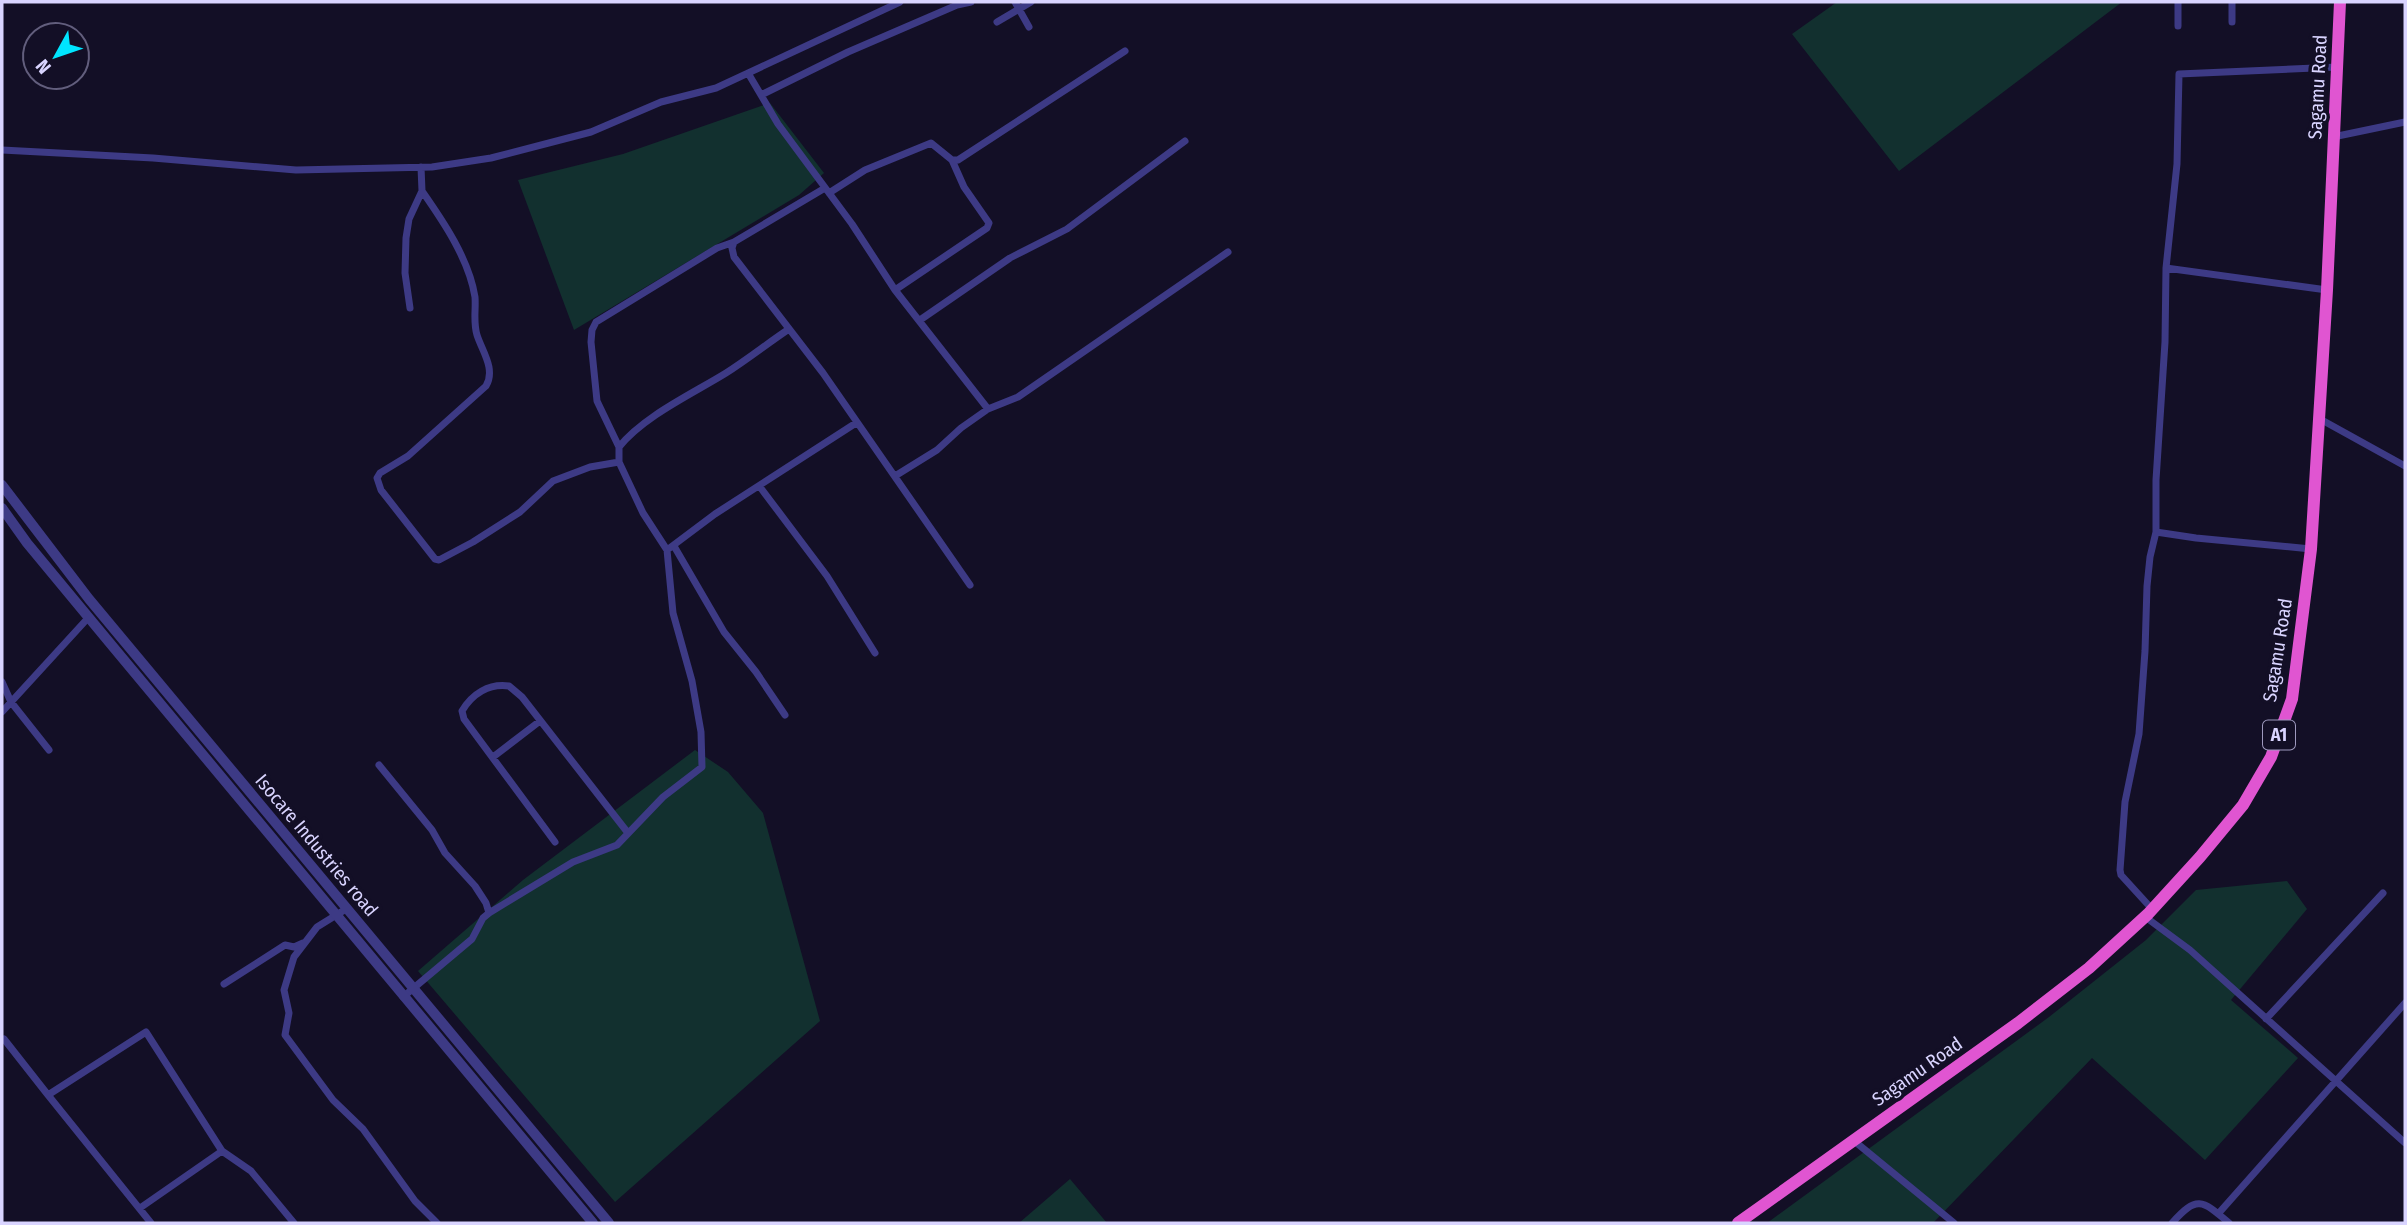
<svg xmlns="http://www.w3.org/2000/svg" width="2407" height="1225" font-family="'Fira Sans Condensed',sans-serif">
<rect width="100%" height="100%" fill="#130f26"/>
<path fill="#12302f" d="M1837,2h285l-223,169 -107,-137z
M770,103l54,70 -25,22 -225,135 -56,-150 105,-26z
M695,750l33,22 35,41 57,208 -205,181 -197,-231 105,-91z
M2287,881l20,28 -76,91 67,58 -93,102 -113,-102 -159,165h-166l282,-206 97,-77 50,-50z
M1070,1179l37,44h-88z"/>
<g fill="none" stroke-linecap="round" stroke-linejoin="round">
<path stroke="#3d3a85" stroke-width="7" d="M1015,2l14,25
M997,22l34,-20
M2232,22v-20
M2178,26v-24
M748,73l30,51 74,100 43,66 93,119
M761,95l87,-43 109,-47 14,-3
M2333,137l72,-15
M2,150l151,8 143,12 136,-3 59,-9 100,-26 70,-30 55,-14 184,-86
M825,188l-91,54 -2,6 2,9 89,116 147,212
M422,191c21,30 47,68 53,106 1,13 -2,25 2,38 5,16 19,34 9,51l-78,70 -28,17 -3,5 4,12 54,69 4,1 34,-18 47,-30 33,-31 37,-14 29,-5
M829,193l36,-23 66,-27 21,17h6l167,-109
M2166,268l161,22
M895,290l92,-62 2,-5 -25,-36 -12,-27
M410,308l-5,-35 1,-35 3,-19 13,-28 -1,-24
M920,320l90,-62 57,-29 118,-88
M2320,419l85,47
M619,447c25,-31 73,-53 107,-74 22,-14 42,-30 63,-44
M895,476l42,-26 24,-22 27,-19 30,-12 210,-145
M760,487l67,89 48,77
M2156,532l40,6 115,11
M674,546l50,86 32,40 29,43
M667,550l48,-36 141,-91
M2,682l9,20 38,48
M2,712l86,-94
M493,757l47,-36
M379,765l53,65 13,23 30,33 11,17 3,10 -6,5 -11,21 -69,58
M555,842l-91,-123 -2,-8c10,-17 27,-28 47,-25l13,11 106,136
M346,909l-29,18 -23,30 -10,33 5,23 -4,22 48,65 30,29 52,72 22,22
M2152,909l-31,-34 -1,-5 5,-68 14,-68 6,-83 2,-65 3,-29 6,-25v-52l9,-138 1,-74 11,-104 2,-90 159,-7
M489,913l84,-51 44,-17 46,-48 39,-30 -1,-35 -9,-51 -19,-68 -6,-63 -24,-37 -24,-51v-15l-22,-46 -6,-59 1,-12 4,-8 121,-74 17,-6
M2144,916l46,34 215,193
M224,984l61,-39 9,2 9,-4
M2266,1019l117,-126
M4,1039l44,56 98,-63 76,119 29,20 43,52
M48,1095l103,128
M1853,1140l101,83
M140,1208l82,-57
M2218,1214l187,-211
M2172,1223c25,-28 30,-23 57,0"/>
<path stroke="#3d3a85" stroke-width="10" d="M2,485l87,114 520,624
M2,508l25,35 82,99 484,581"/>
<path stroke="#e055d1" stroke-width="12" d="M1738,1223l280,-200 71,-55 59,-54 52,-57 43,-52 28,-48 21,-58 19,-150 16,-259 13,-288"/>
</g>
<g text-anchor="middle" stroke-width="7" stroke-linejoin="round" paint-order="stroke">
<rect fill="#130f26" stroke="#9e99be" stroke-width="2" x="2263" y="720.5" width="32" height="29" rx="5"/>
<g font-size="18" font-weight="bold" fill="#d9d4ff">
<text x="2279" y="741">A1</text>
</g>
<g font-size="19" fill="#d9d4ff" stroke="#130f26">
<text transform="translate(2317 87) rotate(-87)" y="7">Sagamu Road</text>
<text transform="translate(2277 650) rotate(-81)" y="7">Sagamu Road</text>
<text transform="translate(317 845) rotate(50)" y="7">Isocare Industries road</text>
<text transform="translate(1917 1071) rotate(-35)" y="7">Sagamu Road</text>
</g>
</g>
<rect width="2407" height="1225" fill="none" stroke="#d9d4ff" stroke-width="7"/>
<g transform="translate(56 56) rotate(230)"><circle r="33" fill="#130f26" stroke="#625e7d" stroke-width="2"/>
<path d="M0-5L12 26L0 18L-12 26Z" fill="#00e5ff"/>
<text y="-10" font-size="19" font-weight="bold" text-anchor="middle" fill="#d9d4ff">N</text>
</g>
</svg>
